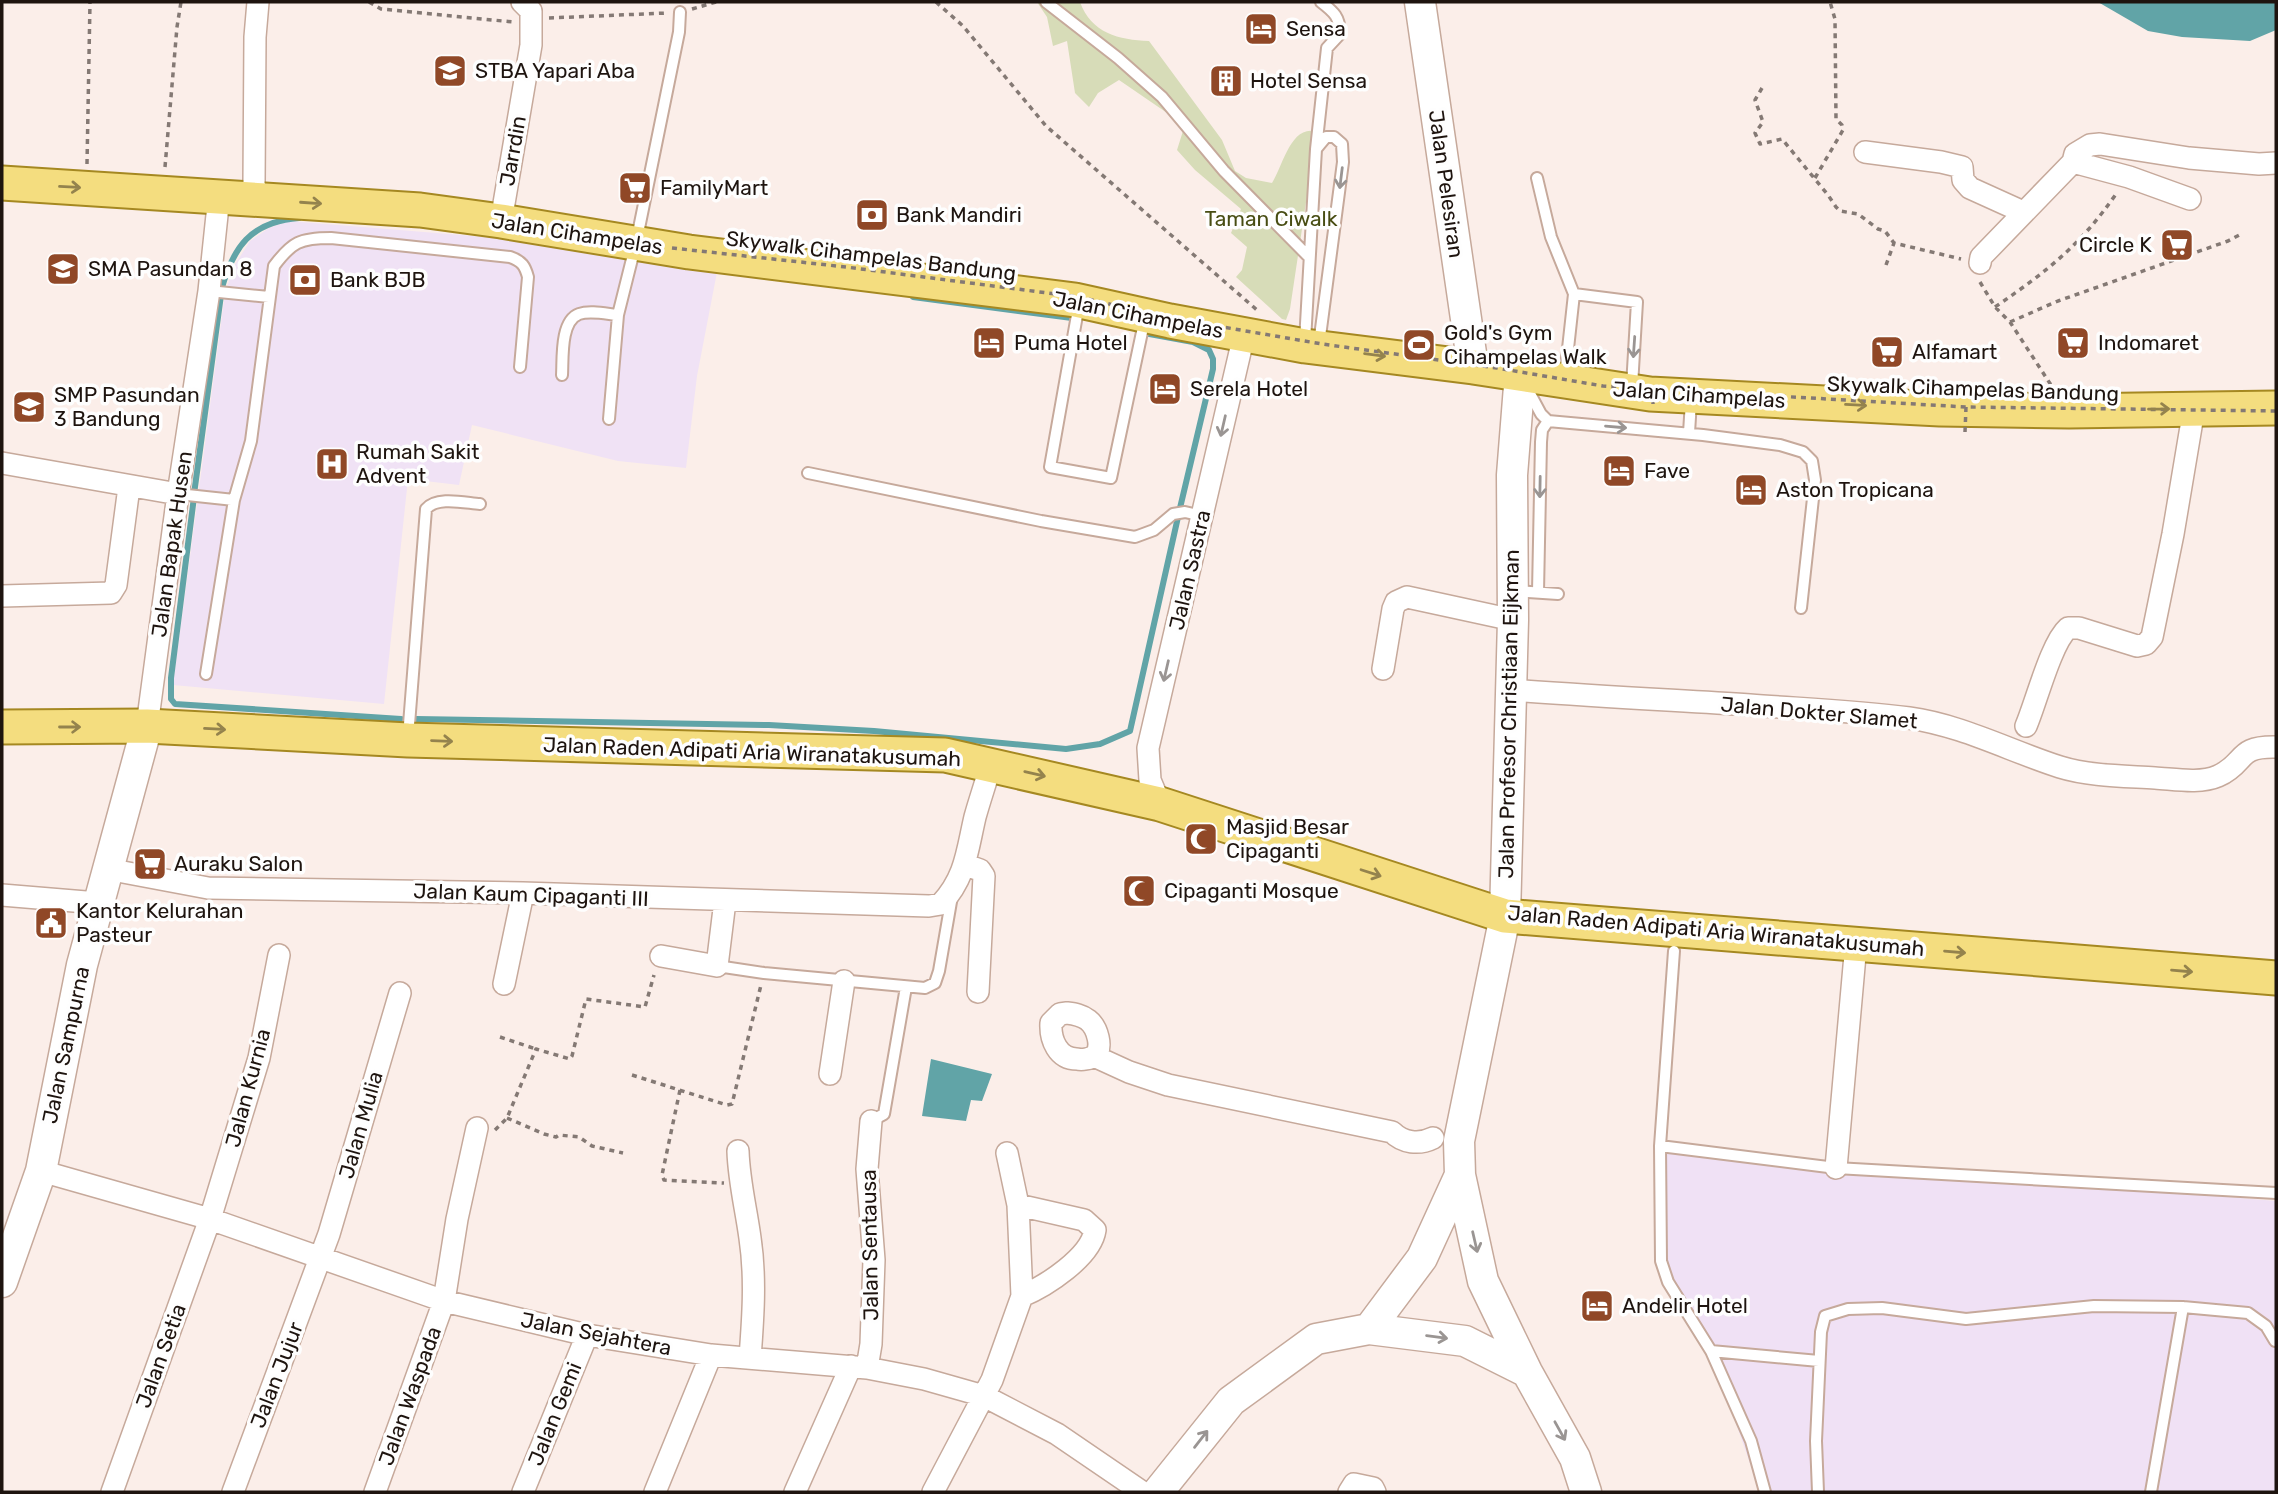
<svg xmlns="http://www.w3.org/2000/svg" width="2278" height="1494" font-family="Rubik,sans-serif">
<rect width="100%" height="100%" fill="#fbeee9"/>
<path fill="#f0e1f5" d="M1659,1149l617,52v291h-516l-42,-120 -53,-87z"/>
<path fill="#f0e2f5" d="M289,221l222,18 206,33 -20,104 -11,92 -68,-7 -146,-36 -13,60 -51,-6 -24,225 -211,-19 52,-392 9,-27 16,-25 19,-13z"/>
<path fill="#d7dcb8" d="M1037,2h43c11,31 39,38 69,39l73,99 13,31 11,7 26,5c10,-15 18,-55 41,-52l2,11 -25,167 -4,11 -4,-1 -46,-42 6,-7 5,-23 -16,-14 10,-24 -46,-39 -18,-20 6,-19 -10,-14 -54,-37 -21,13 -9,14 -14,-14 -8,-52 -14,5 -6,-29z"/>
<path fill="#61a4a7" d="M2098,2h178v28l-26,11 -68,-4 -34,-6z
M931,1059l61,15 -10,27 -11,-1 -5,21 -44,-5z"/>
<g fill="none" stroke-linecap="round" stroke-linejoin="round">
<path stroke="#61a4a7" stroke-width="6" d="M221,291c12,-44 29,-69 78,-73
M913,297l159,21
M1144,333l49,9 16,8 4,9v10l-33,139
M194,494l27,-199
M194,497l-23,181v21l4,5 226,15
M416,719l353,6 105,6 192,18 34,-5 30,-13 48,-214"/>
<defs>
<path id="lane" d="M1046,2l72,56 44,39 62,74 85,86
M1316,149l10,-12h8l8,7 1,18 -24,182
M1537,178l14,59 23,57 63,8 -5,84
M209,291l60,6
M1079,304l-29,163 61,11 34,-160
M1305,341l11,-192 11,-101 13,-14c0,-17 -6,-22 -19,-32
M562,375c1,-16 -2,-54 17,-61 11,-4 28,0 39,1
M1565,376l9,-82
M1526,386l15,28 7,7 155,14 77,10 23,7 9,9 3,19 -14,128
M609,419l9,-104 18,-72 43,-211 1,-20
M1689,433l2,-32
M808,473l233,48 94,16 19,-7 19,-16 12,-2 17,4
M178,494l56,6
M1515,591l43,3
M1538,592l3,-150 1,-12 6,-9
M206,674l28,-174 17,-59 23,-175c18,-24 26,-28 57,-28l179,19c12,4 15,9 18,20l-8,90
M408,737l18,-228c11,-13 39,-6 54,-5
M1674,951l-14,195 1,115 7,21 43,69 40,90 14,51
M717,966l47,7 161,15 10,-5 4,-12 13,-75
M871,1121l13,-7 22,-127
M1660,1146l176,22 440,25
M1711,1351l108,10
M1818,1492l-2,-51 5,-109 4,-16 23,-7 34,-1 84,11 128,-13 89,1 65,6 18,13 9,15
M2151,1492l32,-185"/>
<path id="street" d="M1865,152l76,10 21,5 1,13 7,8 53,24
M2073,162l56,15 61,22
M257,199l-3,-16 1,-146 3,-35
M501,221l30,-176v-34l-9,-9
M1980,263l1,-6 92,-95 2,-8 15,-9 10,-1 89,14 70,6 17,-1
M2,463l176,31
M2,596l109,-3 5,-8 13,-98
M1383,669l10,-60 3,-7 11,-5 106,23
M1511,690c80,6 159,10 239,15 53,4 106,6 159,13 52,7 101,33 151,49 29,9 64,9 95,11 19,1 45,6 63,-2 29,-13 17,-30 58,-29
M147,726l31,-232 31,-203 10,-95
M2026,726c10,-23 25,-83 42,-98h11l58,18 9,-2 6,-7 21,-103 21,-125
M1160,804l-10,-24 -2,-32 96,-413
M966,865l14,5 4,6 -6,116
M107,869l101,19 315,5 406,13 12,-2c25,-27 26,-53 34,-87 5,-18 11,-35 16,-53
M2,895l96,8
M661,956l56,10 8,-65
M504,984l19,-91
M1067,1013c8,1 15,2 21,7 9,7 16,28 6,36 -4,3 -12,4 -17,3 -19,0 -27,-19 -26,-36l9,-9z
M1094,1056l35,16 39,13 224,47c11,11 27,13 41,6
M830,1074l14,-93
M738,1151c1,31 8,57 12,87 6,40 3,80 0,120
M1836,1168l20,-224
M41,1171l169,48 234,82 143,34 124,20 156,13 57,11 60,17 73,38 85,58
M1018,1205l66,15 11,10c-4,27 -49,56 -73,66
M867,1368l4,-24 3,-84 -7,-91 4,-48
M112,1492l98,-273 49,-161 20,-103
M233,1492l96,-258 71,-241
M375,1492l69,-191 13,-82 20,-91
M523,1492l64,-157
M655,1492l56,-137
M795,1492l56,-126
M933,1492l59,-112 30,-84 -4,-91 -11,-52
M1349,1492l5,-8 19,4 2,4"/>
<path id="secondary" d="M1420,2l53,365
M1520,374l-8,101 1,145 -8,296 -46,225 1,34 23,106 44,91 48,86 11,34
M2,1282l39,-111 41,-206 65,-239
M1369,1329l53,-71 38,-83
M1158,1492l73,-91 85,-62 53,-10 96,12 62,31"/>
<path id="primary" d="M2,183l418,27 81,11 188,31 386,48 95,21 135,25 168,21 177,27 290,15 129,2 207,-3
M2,727l145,-1 261,14 537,15 215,49 345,112 771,62"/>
</defs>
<use href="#lane" stroke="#c6a99b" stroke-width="14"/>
<use href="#street" stroke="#c6a99b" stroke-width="24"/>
<use href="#secondary" stroke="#c6a99b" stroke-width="33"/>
<use href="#primary" stroke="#a58821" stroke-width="37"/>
<path stroke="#847974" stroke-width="3.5" stroke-dasharray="5 5" stroke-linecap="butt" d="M369,2l12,7 132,13
M936,2l27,24 83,100 211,184
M692,9l24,-7
M549,18l118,-5
M1762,88l-7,12 8,22 -8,11 5,11 22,-5 46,56 8,12 4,4 18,3 20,15 7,2 9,12
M87,164l3,-162
M165,167l12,-140 4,-25
M1815,178l28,-48 -1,-5 -6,-6 -1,-100 -5,-17
M1886,265l8,-22 67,16
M1980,282l15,25 15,15 41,63
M1995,307c51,-35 85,-61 121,-113
M2010,322l48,-21 170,-60 15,-8
M500,1037l36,12
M632,1075l95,30 5,-1 29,-119
M680,1090l-18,85 2,5 60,3
M507,1118l37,16 12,3 3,-2 20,2 13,9 31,7
M495,1130l12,-12 29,-69 34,10 2,-3 14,-57 59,8 9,-32"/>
<use href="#lane" stroke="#fff" stroke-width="10"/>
<use href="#street" stroke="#fff" stroke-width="21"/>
<use href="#secondary" stroke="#fff" stroke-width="30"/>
<use href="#primary" stroke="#f4dd7f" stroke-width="33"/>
<path stroke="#847974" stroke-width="3.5" stroke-dasharray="5 5" stroke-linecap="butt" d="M672,248l174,19 233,30 91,21 152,26 175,24 106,18 363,21 310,4
M1169,327l1,-9
M1653,391v13
M1965,432l1,-25"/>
</g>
<defs><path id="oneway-shaft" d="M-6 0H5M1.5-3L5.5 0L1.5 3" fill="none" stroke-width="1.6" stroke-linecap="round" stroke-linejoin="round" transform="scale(1.75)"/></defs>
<g stroke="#9a9593">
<use href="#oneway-shaft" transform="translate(1341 178) rotate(97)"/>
<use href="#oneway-shaft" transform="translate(1634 347) rotate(94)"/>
<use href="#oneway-shaft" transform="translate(1223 426) rotate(103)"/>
<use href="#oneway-shaft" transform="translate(1616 427) rotate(5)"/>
<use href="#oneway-shaft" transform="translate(1540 487) rotate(91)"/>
<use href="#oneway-shaft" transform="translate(1166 671) rotate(103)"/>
<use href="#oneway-shaft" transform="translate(1475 1242) rotate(77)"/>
<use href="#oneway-shaft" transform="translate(1437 1337) rotate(7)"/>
<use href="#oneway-shaft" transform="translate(1560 1431) rotate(61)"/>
<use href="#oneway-shaft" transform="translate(1201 1439) rotate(-52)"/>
</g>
<g stroke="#94834d">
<use href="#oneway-shaft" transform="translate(70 187) rotate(3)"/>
<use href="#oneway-shaft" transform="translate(311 203) rotate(4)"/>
<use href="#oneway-shaft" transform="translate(1375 355) rotate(7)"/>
<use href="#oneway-shaft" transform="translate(1856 405) rotate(3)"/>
<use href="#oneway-shaft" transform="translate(2159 409) rotate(-1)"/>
<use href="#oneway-shaft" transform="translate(70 727)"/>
<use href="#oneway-shaft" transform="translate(215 729) rotate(3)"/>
<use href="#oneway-shaft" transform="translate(442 741) rotate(2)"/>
<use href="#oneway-shaft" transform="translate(1035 774) rotate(13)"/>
<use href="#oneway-shaft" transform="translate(1371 873) rotate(18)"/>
<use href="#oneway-shaft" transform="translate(1955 952) rotate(5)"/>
<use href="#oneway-shaft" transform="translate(2182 971) rotate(5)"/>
</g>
<defs>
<symbol id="hotel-square" viewBox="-11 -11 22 22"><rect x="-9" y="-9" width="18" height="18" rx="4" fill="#904827" stroke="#fefefe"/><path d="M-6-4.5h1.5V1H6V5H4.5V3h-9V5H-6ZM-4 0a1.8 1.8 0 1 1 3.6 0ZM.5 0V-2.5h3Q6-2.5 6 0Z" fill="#fff"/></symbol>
<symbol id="university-square" viewBox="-11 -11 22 22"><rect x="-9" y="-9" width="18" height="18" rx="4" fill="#904827" stroke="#fefefe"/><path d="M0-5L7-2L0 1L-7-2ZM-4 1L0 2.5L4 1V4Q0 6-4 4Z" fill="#fff"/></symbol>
<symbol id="building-square" viewBox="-11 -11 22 22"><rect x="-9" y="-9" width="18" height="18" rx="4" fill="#904827" stroke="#fefefe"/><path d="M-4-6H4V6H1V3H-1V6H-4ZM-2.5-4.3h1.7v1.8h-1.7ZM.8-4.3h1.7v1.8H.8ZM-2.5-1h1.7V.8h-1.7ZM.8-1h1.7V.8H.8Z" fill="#fff"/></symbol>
<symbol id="supermarket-square" viewBox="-11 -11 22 22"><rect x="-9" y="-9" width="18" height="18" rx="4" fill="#904827" stroke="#fefefe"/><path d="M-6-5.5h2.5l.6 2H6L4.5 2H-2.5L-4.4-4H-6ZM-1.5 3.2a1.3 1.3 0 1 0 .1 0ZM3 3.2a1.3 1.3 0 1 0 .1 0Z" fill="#fff"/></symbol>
<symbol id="bank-square" viewBox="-11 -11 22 22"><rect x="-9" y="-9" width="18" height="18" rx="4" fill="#904827" stroke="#fefefe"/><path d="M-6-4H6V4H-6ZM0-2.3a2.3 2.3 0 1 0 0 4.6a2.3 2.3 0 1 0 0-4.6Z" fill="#fff"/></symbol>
<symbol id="school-square" viewBox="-11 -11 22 22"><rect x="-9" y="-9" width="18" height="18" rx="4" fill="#904827" stroke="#fefefe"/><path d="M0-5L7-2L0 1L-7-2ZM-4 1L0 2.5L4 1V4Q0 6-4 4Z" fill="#fff"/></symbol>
<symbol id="stadium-square" viewBox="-11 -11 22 22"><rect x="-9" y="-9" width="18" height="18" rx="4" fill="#904827" stroke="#fefefe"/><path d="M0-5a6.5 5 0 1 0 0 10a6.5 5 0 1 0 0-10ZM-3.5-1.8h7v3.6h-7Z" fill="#fff"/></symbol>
<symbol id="hospital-square" viewBox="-11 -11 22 22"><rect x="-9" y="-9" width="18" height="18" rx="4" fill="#904827" stroke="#fefefe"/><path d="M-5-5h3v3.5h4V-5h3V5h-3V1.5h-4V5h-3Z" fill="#fff"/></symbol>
<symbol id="mosque-square" viewBox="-11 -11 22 22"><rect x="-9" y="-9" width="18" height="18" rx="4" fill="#904827" stroke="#fefefe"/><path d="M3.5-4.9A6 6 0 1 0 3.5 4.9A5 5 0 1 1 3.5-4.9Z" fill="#fff"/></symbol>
<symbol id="civic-square" viewBox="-11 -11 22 22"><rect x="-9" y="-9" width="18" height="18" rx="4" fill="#904827" stroke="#fefefe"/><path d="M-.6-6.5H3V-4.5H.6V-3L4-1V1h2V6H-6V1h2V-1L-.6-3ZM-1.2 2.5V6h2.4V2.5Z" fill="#fff"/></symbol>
</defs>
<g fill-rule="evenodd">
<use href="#hotel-square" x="1242" y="10" width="38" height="38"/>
<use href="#university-square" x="431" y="52" width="38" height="38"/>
<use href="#building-square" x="1207" y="62" width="38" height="38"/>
<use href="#supermarket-square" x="616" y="169" width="38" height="38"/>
<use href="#bank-square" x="853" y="196" width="38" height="38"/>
<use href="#supermarket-square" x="2158" y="226" width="38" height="38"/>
<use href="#school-square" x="44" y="250" width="38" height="38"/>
<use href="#bank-square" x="286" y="261" width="38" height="38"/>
<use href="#hotel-square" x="970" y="324" width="38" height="38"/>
<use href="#supermarket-square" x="2054" y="324" width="38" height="38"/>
<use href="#stadium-square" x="1400" y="326" width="38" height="38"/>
<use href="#supermarket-square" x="1868" y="333" width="38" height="38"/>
<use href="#hotel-square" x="1146" y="370" width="38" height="38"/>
<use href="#school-square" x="10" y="388" width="38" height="38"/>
<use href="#hospital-square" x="313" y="445" width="38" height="38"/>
<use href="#hotel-square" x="1600" y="452" width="38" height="38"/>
<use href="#hotel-square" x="1732" y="471" width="38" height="38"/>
<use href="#mosque-square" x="1182" y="820" width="38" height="38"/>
<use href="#supermarket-square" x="131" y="845" width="38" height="38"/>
<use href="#mosque-square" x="1120" y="872" width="38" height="38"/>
<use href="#civic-square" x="32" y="904" width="38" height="38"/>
<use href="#hotel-square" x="1578" y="1287" width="38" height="38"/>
</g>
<g text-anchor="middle" stroke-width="7" stroke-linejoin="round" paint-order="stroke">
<g font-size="21" fill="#1e140f" stroke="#fefefe" text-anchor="start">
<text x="1286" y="36">Sensa</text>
<text x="475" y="78">STBA Yapari Aba</text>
<text x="1250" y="88">Hotel Sensa</text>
<text x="660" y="195">FamilyMart</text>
<text x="896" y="222">Bank Mandiri</text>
<text x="2152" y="252" text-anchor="end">Circle K</text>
<text x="88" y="276">SMA Pasundan 8</text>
<text x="330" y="287">Bank BJB</text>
<text x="1444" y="340">Gold's Gym<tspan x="1444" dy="24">Cihampelas Walk</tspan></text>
<text x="1014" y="350">Puma Hotel</text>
<text x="2098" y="350">Indomaret</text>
<text x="1912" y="359">Alfamart</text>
<text x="1190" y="396">Serela Hotel</text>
<text x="54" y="402">SMP Pasundan<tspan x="54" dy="24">3 Bandung</tspan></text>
<text x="356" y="459">Rumah Sakit<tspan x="356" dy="24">Advent</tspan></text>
<text x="1644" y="478">Fave</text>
<text x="1776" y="497">Aston Tropicana</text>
<text x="1226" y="834">Masjid Besar<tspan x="1226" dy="24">Cipaganti</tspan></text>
<text x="174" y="871">Auraku Salon</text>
<text x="1164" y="898">Cipaganti Mosque</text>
<text x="76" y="918">Kantor Kelurahan<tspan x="76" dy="24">Pasteur</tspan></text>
<text x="1622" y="1313">Andelir Hotel</text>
</g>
<g font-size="21" fill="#1e140f" stroke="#fefefe">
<text transform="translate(513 151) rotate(-80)" y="7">Jarrdin</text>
<text transform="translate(1446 184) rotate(82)" y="7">Jalan Pelesiran</text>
<text transform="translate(577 234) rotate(9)" y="7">Jalan Cihampelas</text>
<text transform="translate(871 256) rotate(7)" y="7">Skywalk Cihampelas Bandung</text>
<text transform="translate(1138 315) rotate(11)" y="7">Jalan Cihampelas</text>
<text transform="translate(1973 389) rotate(2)" y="7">Skywalk Cihampelas Bandung</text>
<text transform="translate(1699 395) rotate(4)" y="7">Jalan Cihampelas</text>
<text transform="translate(172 544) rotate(-82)" y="7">Jalan Bapak Husen</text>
<text transform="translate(1190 570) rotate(-77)" y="7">Jalan Sastra</text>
<text transform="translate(1819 713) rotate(5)" y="7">Jalan Dokter Slamet</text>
<text transform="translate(1509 714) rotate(-89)" y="7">Jalan Profesor Christiaan Eijkman</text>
<text transform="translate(752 752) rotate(2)" y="7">Jalan Raden Adipati Aria Wiranatakusumah</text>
<text transform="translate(531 895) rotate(2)" y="7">Jalan Kaum Cipaganti III</text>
<text transform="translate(1716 931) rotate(5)" y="7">Jalan Raden Adipati Aria Wiranatakusumah</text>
<text transform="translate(66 1045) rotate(-78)" y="7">Jalan Sampurna</text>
<text transform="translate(248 1088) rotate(-75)" y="7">Jalan Kurnia</text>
<text transform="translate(361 1125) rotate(-74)" y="7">Jalan Mulia</text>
<text transform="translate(870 1245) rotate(-91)" y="7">Jalan Sentausa</text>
<text transform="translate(596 1334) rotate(11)" y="7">Jalan Sejahtera</text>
<text transform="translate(161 1356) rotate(-70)" y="7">Jalan Setia</text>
<text transform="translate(277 1375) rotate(-69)" y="7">Jalan Jujur</text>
<text transform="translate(410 1396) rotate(-70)" y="7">Jalan Waspada</text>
<text transform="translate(555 1414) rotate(-68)" y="7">Jalan Gemi</text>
</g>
<g font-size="21" fill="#484d13" stroke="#fefefe">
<text x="1271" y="226">Taman Ciwalk</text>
</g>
</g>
<rect width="2278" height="1494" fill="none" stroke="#1e140f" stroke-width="7"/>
</svg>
